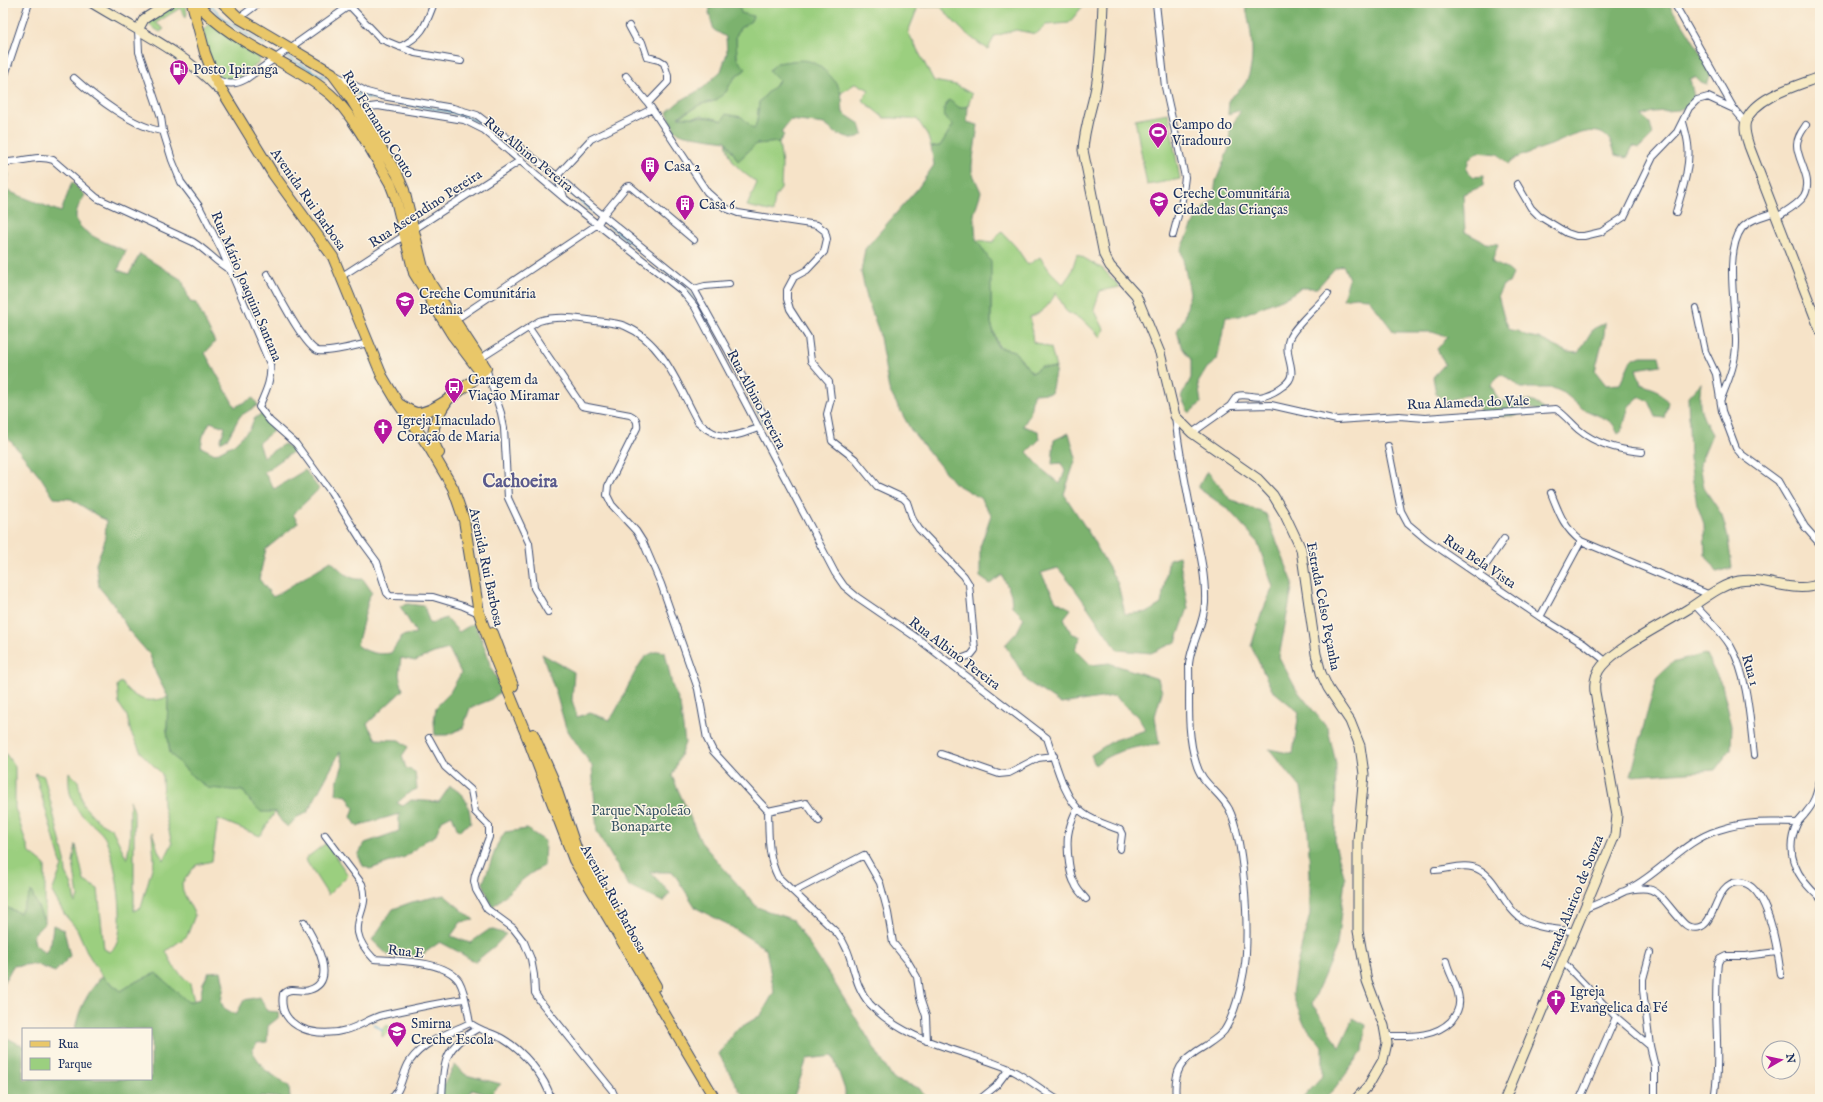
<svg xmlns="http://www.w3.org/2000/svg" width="1823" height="1102" font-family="'IM FELL English',serif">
<rect width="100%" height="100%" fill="#fcf5e5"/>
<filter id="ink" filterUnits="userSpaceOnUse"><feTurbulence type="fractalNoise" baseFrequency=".025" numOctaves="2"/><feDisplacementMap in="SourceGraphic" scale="8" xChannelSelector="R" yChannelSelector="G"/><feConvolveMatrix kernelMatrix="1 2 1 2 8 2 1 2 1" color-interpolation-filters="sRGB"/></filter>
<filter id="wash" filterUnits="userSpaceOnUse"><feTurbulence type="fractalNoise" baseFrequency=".012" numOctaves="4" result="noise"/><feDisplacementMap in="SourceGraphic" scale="16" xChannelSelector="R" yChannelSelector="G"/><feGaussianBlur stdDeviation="0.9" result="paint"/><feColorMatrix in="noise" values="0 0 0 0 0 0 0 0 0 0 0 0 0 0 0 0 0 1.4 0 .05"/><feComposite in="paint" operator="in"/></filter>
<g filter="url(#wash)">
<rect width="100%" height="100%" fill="#f6e3c8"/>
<path fill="#9bcf7f" stroke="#5b7f6e" d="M177,3h8l2,10 -1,4 -6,-9 -24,15 8,6 -4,3 -11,-7 2,-5z
M738,3h354l-10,4 -13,16 -23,2 -10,9 -20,-4 -21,6 -7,13c-19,-11 -33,-25 -47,-42h-23l-10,25 26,49 22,4 16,9 -4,12 -8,2 -7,17 -13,21 -9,1 -4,-13 -10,-15c-12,1 -22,-2 -33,-1l-22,-18 7,-10 -13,-7 -15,10c-5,-9 -21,-29 -31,-31 -10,-3 -23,0 -32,1l-9,7 10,11 -20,21 -2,19 -3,9 -41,-12 -11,-2 -24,2 23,-14 14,-3 11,-9 7,-13 12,-9 -8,-11 -1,-23 4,-8 11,-7 -10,-8z
M209,24h3l48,32 -1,7c-8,5 -16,12 -24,16 -23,9 -28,-35 -32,-49z
M1168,113l12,66 -33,6 -12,-66z
M726,141l12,20 18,-17 23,-2 3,23 -1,24 -6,8 -2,15 -26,-6 10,-23c-18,-14 -27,-19 -31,-42z
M1001,231l15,16 12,18 12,-8 10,14 13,13 8,-11 6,-19 26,15 17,18 -20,4 -6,18 10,20 -3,8 -17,-16 -17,-9 -11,-19c-7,12 -12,19 -26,24l3,25 18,6 5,20 -16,-1 -8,6 -18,-22 -15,-4 -8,-24v-30l-15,-53 17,2z
M121,682c13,18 27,22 47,15l-1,33 3,23 23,24 36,12 14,2 8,11 24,10 -15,24 -42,-17 -6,42 -16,4 -14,18 1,9 12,23 -8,21 -21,15 7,15 17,18 4,17 -6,2 -15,-13 -36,-9 -16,10 -19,-15 -14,-22 -11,-25 -12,-14 -13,-23 10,-26 -27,-93 9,3 21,84 1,13 6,12 3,18 3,-6 -5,-35 3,-17 8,36 14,8 6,60 6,3c2,-2 5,-4 6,-7 10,-21 0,-82 -9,-103 -5,-12 -17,-18 -25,-27 -12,-12 -14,-26 -13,-43l9,9 5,24 15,16 14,8 15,30 3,-21v-38l4,11v100l7,-4 13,-46 -2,-29 7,21 5,7 8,-16 -9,-39 -1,-31 -20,-20 -11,-21 -4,-17 -8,-12 -2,-19z
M3,750l12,17v41l14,44 16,13v58l-14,-31 -11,21 -17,-7z
M326,843l22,32 -20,20 -23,-36z
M387,1025l5,4 -10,8v-7z"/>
<path fill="#7cb26e" stroke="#4c7066" d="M711,3h27l3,10 12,3 -2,5 -11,7 -4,8 1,23 9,10 -13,10 -7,13 -11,9 -14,3 -23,13c16,1 29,-2 44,4l4,-7 16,3 12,12 3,-8 2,-19 20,-21 -10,-10 8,-8c10,-1 26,-5 35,-1 11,5 27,20 29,32 2,6 1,13 2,19l17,11 3,10 -8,5 -18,-5 -13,-10 -34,-4 -9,12 3,3 -5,7 -23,2 -18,17 -12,-20 -41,-6 -10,-4 -8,-19 13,-11 23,-13 18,-17 6,-18 -1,-16 -12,-7 -5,-17z
M1244,3h425c2,7 8,12 12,18 11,17 21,34 30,52l-4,12 -6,-2 -6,-6 -5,2 4,18 -7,10 -9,3 -25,2 -11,4 8,7 3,12 -13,13 -7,-2 -6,12 -12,-3c-7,-39 -40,-20 -64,-10 -12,4 -23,8 -35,13l-8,6 -10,-10 -20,-2 -9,7 -3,11 8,7 10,-1 -1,10 -20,8 2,38 21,11 12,1 -6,18c8,5 15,5 21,12l-4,9 -6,2 -5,10 6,23 6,12 8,1 9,5 11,2 29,14 11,1 15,-24 12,-6 -1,12 -9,36 11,14 14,-1 11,-24 10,-4h18l2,9 -25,4 5,15 16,6 11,12 -4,16 -8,-1 -7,-16 -10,-4 -10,9 -7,25 -4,3 -5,-10 -7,-5 -23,-10 -19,-16 -11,-5h-32l-9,-8 -12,-6 -9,11 8,16c21,1 34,-7 48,13l-20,-7 -11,9c-13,-1 -24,2 -36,-1l-1,-11 -12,-10 -21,8 -10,-8 -3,-17 12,-13 -8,-15 11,-12 -16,-5h-38l-26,-34 -13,-1 -12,2 6,-20 -6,-14 -8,3 -18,20h-17l-9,7 -51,21 -14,1 -9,43 -10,8 -9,15 3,20 -12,10 -8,-16 10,-19v-18l-10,-14 -4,-15 8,-14 5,-24 -9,-43 16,-34 16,-17 3,-18 13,-33 1,-19 11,-19 -13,4 1,-15c6,-5 13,-10 17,-17 11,-20 5,-59 -2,-79z
M949,100l11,8 8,-2 -1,16 11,3 -6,40v7l9,20 -7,22 2,25 15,23v61l7,24 16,4 18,22 8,-6 16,1 -5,25 -18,1 -3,20 -7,12 15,5 1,9 -12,12 17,19 16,13 5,-13 -4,-8 -9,1 2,-24 15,-7 7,25 -12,36 25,39 29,51 7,30 23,-2 13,-8 8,-45 10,-3 9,52 -12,34 -25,11 -33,-3c-21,-27 -38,-57 -60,-82l-17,5 15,28 15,8 -7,9 7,15 10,4 -6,12 16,16 18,-2 49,16 4,13 -7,24 4,28c-24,3 -45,6 -64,21l-4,-10 23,-15 32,-10 -9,-14 -23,-20 -53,8 -33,-22 -23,-37 12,-13 7,-14 -12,-12 -1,-12 -9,-19 -12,9 -10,-7v-30l11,-32 -11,-17 -26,-15 -43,-53 -22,-40 -10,-58 -12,-34 -6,-26 4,-23 53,-61 16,-23 -3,-18 9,-1 13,-21 -8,-7 -1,-10z
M3,171l6,3 -4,16 56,22 11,-30 13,13c-3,5 -9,14 -9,20 -2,18 37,30 50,36l-8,19 11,4 11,-20 42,26 8,22 6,1 19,39 -10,11 30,54 18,-9 5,7 -18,11 -12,22 -8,4 5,-15 -15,-5 -7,14 -2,11 14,7 19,-10 16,-15 4,-10 8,-6 11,18 -15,12 5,14 21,-13 10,7 -30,21 10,17 31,-19 14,19 -26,25 5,9 -32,26 -7,30 14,18 58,-36c9,8 18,20 32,18l9,13 -5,9v5l-10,39c11,8 21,10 34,8l11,-17 14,-3 -16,-27 8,-2 16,2 6,18 16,-6 13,14 15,-9 11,25 6,20 12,22 -13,10 -20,8 -7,20 -16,7h-12l-1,-14 2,-14 13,-13 12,-21 -12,-24 -15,4 -19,8 -14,-3 -2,17 4,15 -36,34 9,15 23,1 9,7 -6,9 4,12 9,4 2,17 -7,3 -13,11 6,3 8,-6 28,2 11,-16c17,10 19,18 21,37l-13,8 -6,-16 -10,5 -7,16 -10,5 -20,16 -35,12 -7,-3 -5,-11 7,-12 34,-12v-17l-42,12 -6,-9 3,-9 -7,-12 -11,-2 1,-11 6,-19 -3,-12 -33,61 -10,4 -9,10 -6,-5 -7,-10h-14l-10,-10 -8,-11 -35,-3 -15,-11 -23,-24 -3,-23 1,-33 -12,-23 -6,-19 -21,-24 -15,-26 -15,-18 -3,-23 9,-24 1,-19 -35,-22 -17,-1 -14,-22 -37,-44z
M1701,383c-3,24 -1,30 11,51l-12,29 4,25 18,27 6,23 4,30 -15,4 -12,-18 -1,-30 -7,-20 -4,-21 -3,-25 -2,-61z
M1207,471l23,28 36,15 27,69 -14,74 17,32 32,40 8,34 -1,81 10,35 -8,66 -25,59 15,21 12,23 14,-30 13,7 -3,26 -29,39 -10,9h-23l22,-24v-28l-19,-23 -12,-30 4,-26 14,-54v-38l-2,-45 -7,-43 -32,-39 24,5 6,-42 -27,-22 -21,-44 10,-31 12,-28 -16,-46 -29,-32 -30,-21z
M658,651l7,1 7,33 8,19 5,39 -13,33 29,66 56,65 36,13 39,59 61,100 26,9 8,11h-82v-9l-12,-34 -26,3 -14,40h-46l-8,-9 -20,-36 17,-24 25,-15 13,-23 -8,-43 -39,-25 -31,-16 -23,-36h-23l20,21 -7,9 -34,-16 -32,-54 -5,-66 -26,-38 -11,-38 -13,-36 32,18 -2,28 5,17 13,-4 20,7c13,-19 20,-42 32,-59 4,-6 10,-8 16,-10z
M1705,654l17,31 10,41 -1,23 -16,21 -84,6 18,-71 9,-29 14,-13z
M527,829l18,12 -1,25c-20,9 -35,27 -52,41l-9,-24 14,-38 8,-13z
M31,891l14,32 -12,12 2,9 10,9 6,-10 2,-18 11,5 6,26 -15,16 -20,-8 -22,2 -10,18v-78l17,7z
M444,895l30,25 -13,2 -10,14 19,7 20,-14 16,5 -10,11 -21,17 -18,-11 -17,-9 -20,14 -30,1 -18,-17 21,-31 19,-7z
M221,971l3,14 -3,17 3,6 12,7 8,-15 16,-3 7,14 12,1 -1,6 -10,8 -1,16 -10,1 -5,8 12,18 25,17 1,13 -30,-3 -1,3h-73l-3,-4 -14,4h-166v-63l20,10v33h128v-50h-76c5,-23 12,-35 27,-53l19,15 16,-10 19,-8 32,29 12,-3 3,-16 6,-11z
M455,1065l11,10 35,9 -11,11 -18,-5 -5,9h-37l10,-8z"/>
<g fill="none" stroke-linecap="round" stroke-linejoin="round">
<path stroke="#56afd3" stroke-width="2" d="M210,3c12,19 37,31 55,42
M287,57l39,21
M309,70l9,9
M356,94c40,13 96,11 130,32
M491,130l66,52
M563,187l125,103 11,14
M731,362l34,62
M374,1024l8,6"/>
</g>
</g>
<g filter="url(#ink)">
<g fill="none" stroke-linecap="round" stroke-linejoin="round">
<defs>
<path id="street" d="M347,3l34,36 34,14 46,8
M1156,3l9,84 20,90 -3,23 -9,35
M1674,3l60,106 11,13
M239,18l20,-15
M138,30l1,22 22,65 2,14 9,29 9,22 18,24 23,45 48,113c2,16 -5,29 -11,43l11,14 26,23 35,48 32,51 14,19 10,31 3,3 43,1 30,9 16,7
M400,47c23,-12 25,-20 34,-44
M337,76l30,16 15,4 71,12 24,7 80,61 32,28 105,85 72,130
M626,76l22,27
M74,78c21,19 60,50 89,53
M216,79c11,6 19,6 30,0l103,-73
M3,81l26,-78
M652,109l55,83 18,16 13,5 79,12 8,6 2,8 -3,13 -17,18 -13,7 -7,13v9l3,10 18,28 3,24 18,21 2,17 -4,15 5,27 23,18 22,27 26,12 4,4 6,18 6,9 45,47 5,8 6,66 -4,5 -21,8
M360,115l10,-8 8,-1 86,14 20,10 80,68 118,93 13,16 140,266 9,13 13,11 60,41 126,97 4,3c8,22 17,62 36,75 10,8 25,12 37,17l2,4 -2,15
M3,162c17,1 34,-8 50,-2l44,38 96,44c15,9 22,20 37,28
M557,176l34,-37 61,-30 -4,-6 20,-21v-6l-4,-13 -5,-3 -12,-3 -5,-15 -6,-3 -7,-13
M557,176l7,21
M1517,184l14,24 8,8 28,17 9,3h8l17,-4 23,-15 29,-60 24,-25 12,-24 8,-8 11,-3 26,12
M1676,212c6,-21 15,-46 12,-68 -1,-8 -3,-15 -5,-22
M1777,217c9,-6 21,-12 27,-21 10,-17 -7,-35 -7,-51 0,-8 5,-14 9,-20
M267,274c8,14 37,73 51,77 12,2 37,-5 50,-8
M342,276l179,-116
M694,289l11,-3 24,-2
M1696,308l9,43 11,23 6,37 14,37 5,6 37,27 27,46 15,17
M455,320l143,-96 5,-9 23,-28 4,-1 64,54
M529,328l53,78 48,9c6,3 8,6 7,13l-29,58 -1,9 5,10 24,26 7,11 18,42 37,105 9,50 6,12 55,60c1,23 -1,45 10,66l59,56c19,23 13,48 33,71 36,39 90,45 137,64 17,7 33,21 49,31
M478,360l61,-39c17,-5 32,-3 49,-1 12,2 26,2 37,6 39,16 54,62 73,96 22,20 34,16 60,6
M486,368l15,45 3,15 4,70 21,45 5,45 14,24
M1721,399c7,-18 15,-36 15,-56 1,-29 -13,-90 6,-115 8,-9 22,-12 33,-16
M1230,406l7,-10c9,-3 18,3 27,0 7,-2 14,-6 19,-10 19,-12 -1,-29 6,-47 5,-13 29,-33 39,-45
M1175,416c4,36 11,71 18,105 6,27 13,54 12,82 -1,22 -14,40 -16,61 1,32 -3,68 7,99 5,20 24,29 33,46 15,30 19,110 17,144 -1,21 -10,60 -22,78 -5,6 -13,11 -19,15 -24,14 -32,24 -29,53
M1192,433l38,-27 41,-1 66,15 62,-4 26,2 131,-9c9,6 15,14 23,21 18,15 40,20 63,22
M1388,446l13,65 7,13 19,16 113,77 44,27 23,18
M1551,493c8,20 13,35 30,48l129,54
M1479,575l25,-36
M1695,605c12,14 27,26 36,42 17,29 19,75 23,108
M1540,617l41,-76
M429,738l16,29 26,23 4,22 14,14v11l-14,38 -1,6 2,9 11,19 26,19 11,14 7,17 3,16 1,18 5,8 72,89 4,9
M941,754l58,20 10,-1 29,-15 16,-2
M1820,780c-3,13 -6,24 -15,34 -2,3 -6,6 -8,10 -14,30 0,54 23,74
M1077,809c-10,20 -11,31 -8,54 1,7 2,15 6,21 2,6 7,10 11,15
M768,811l38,-8 13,18
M325,835l37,49c11,31 -23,39 12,75 23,2 71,1 85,22 7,12 8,29 11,42
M1435,870c12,0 24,-6 37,-3 26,6 30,42 53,54 15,8 34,8 51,11
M795,891l69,-36 16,28 8,30 5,30 14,17 10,17 3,21 6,18 1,25
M1621,892c36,-10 36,1 58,26 3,3 6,8 11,9 28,8 21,-45 49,-45 30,1 39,72 42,93
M1585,909c20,-9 43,-17 60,-30 25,-17 44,-40 74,-49 26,-9 52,-8 78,-7
M304,922c9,16 36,59 5,68 -9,3 -19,-4 -26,4 -6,36 37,44 63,36 13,-3 24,-12 37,-15 27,-6 54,-12 81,-16
M1650,953l-7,26v11l7,56 5,21v32
M1563,962l53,55 34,29
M470,1023c10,8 23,10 33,16 19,11 43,38 48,60
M1387,1036c22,0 47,2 64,-15 5,-6 9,-14 8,-22 -1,-13 -10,-25 -13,-38
M390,1099c12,-7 12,-27 20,-38 14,-20 39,-28 60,-38
M442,1099c2,-37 0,-50 35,-70
M980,1099l16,-13 13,-17
M1580,1099l36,-82
M1714,1099c8,-45 -2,-91 4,-136l2,-4 6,-3h19l32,-4"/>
<path id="secondary" d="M92,3c44,27 91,48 126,86
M1103,3c-1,28 -2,56 -7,84 -4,21 -12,41 -13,63l21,105 6,11 26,29 24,58 15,63 17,17 66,46 15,16 12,20 16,34 15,105 5,19 7,15 22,33 10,25 4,28 -6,66v91l9,50 17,45 3,17 -4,17 -15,26 -12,13
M138,30l6,-11 25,-16
M1820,77c-23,9 -64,19 -74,44 -3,8 1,18 3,25l71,184
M1505,1099l110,-264 2,-20 -22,-123c-1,-9 0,-18 7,-26 17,-20 62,-42 86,-57 16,-10 32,-24 51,-28 27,-5 54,14 81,3"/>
<path id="primary" d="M192,3l13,50 10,26 58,95 60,83 49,119 16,27 31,44 24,41 11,32 15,93 17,48 32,78 46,121 141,239
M197,3c35,41 92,57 133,91 22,19 45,63 60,89l5,13 19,77 39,63 28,37
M223,3l16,15 93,55 17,23 48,78 7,16 19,78 8,16 55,84c-12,13 -50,44 -68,45 -5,0 -12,-5 -17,-8
M439,453c-12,-18 -3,-36 8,-52
M493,633l20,53
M533,734l20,45 23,69 80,138"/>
</defs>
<use href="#street" stroke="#3c4a6e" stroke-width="8"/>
<use href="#secondary" stroke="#3c4a6e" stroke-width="11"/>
<use href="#primary" stroke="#3c4a6e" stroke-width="12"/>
<use href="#street" stroke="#fff" stroke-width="6"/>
<use href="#secondary" stroke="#f6e9c3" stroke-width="9"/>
<use href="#primary" stroke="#e9c769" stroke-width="10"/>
</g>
</g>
<defs>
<symbol id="fuel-pin" viewBox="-11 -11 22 30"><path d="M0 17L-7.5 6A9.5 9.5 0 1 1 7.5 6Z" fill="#b5179e" stroke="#fcf5e5"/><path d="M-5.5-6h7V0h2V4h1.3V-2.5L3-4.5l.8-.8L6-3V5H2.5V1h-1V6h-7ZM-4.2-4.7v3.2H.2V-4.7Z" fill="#fff"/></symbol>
<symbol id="stadium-pin" viewBox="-11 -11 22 30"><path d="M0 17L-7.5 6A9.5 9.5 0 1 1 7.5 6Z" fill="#b5179e" stroke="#fcf5e5"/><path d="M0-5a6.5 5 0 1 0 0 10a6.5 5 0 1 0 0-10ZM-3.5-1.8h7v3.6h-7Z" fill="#fff"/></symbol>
<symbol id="building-pin" viewBox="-11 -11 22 30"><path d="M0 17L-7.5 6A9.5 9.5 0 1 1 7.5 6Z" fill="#b5179e" stroke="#fcf5e5"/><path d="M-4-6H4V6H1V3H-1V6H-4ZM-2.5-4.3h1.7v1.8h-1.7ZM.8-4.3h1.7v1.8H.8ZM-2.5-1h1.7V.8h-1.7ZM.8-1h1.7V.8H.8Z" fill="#fff"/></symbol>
<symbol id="school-pin" viewBox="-11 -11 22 30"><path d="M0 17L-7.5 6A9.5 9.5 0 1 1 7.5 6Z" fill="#b5179e" stroke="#fcf5e5"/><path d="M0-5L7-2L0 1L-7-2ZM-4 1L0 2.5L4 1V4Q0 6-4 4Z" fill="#fff"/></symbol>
<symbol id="bus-pin" viewBox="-11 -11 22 30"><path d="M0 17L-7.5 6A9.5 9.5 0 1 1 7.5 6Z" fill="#b5179e" stroke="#fcf5e5"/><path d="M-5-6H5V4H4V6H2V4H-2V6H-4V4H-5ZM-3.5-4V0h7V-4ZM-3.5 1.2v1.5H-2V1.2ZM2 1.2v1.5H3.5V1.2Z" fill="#fff"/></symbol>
<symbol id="church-pin" viewBox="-11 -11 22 30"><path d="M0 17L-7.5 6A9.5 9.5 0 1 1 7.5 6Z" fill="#b5179e" stroke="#fcf5e5"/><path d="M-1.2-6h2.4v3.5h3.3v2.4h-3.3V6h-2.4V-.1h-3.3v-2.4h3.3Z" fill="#fff"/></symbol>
</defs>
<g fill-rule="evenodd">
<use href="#fuel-pin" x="168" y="58" width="22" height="30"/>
<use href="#stadium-pin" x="1147" y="121" width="22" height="30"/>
<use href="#building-pin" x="639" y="155" width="22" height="30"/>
<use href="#school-pin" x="1148" y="190" width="22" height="30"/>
<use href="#building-pin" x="674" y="193" width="22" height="30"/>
<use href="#school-pin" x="394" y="290" width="22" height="30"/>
<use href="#bus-pin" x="443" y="376" width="22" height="30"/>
<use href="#church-pin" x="372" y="417" width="22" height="30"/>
<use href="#church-pin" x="1545" y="988" width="22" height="30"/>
<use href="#school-pin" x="386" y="1020" width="22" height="30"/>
</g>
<g text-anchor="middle" stroke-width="3" stroke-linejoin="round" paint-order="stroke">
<g font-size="14" fill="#1b2f5e" stroke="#fcf5e5" text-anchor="start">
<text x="193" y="74">Posto Ipiranga</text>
<text x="1172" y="129">Campo do<tspan x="1172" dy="16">Viradouro</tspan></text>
<text x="664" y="171">Casa 2</text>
<text x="1173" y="198">Creche Comunitária<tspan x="1173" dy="16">Cidade das Crianças</tspan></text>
<text x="699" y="209">Casa 6</text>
<text x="419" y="298">Creche Comunitária<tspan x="419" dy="16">Betânia</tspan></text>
<text x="468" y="384">Garagem da<tspan x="468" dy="16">Viação Miramar</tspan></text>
<text x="397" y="425">Igreja Imaculado<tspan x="397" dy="16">Coração de Maria</tspan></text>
<text x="1570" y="996">Igreja<tspan x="1570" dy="16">Evangelica da Fé</tspan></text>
<text x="411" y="1028">Smirna<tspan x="411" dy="16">Creche Escola</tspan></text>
</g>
<g font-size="14" fill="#1b2f5e" stroke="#fcf5e5">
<text transform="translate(379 124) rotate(58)" y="5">Rua Fernando Couto</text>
<text transform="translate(529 154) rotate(39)" y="5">Rua Albino Pereira</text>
<text transform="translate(309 199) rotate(55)" y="5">Avenida Rui Barbosa</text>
<text transform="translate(425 208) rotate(-33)" y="5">Rua Ascendino Pereira</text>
<text transform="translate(247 286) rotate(67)" y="5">Rua Mário Joaquim Santana</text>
<text transform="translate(757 399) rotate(62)" y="5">Rua Albino Pereira</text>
<text transform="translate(1468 402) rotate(-2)" y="5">Rua Alameda do Vale</text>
<text transform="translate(1480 561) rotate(34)" y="5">Rua Bela Vista</text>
<text transform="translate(487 567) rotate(78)" y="5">Avenida Rui Barbosa</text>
<text transform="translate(1324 606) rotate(79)" y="5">Estrada Celso Peçanha</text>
<text transform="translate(955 653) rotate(37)" y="5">Rua Albino Pereira</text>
<text transform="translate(1751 670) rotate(74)" y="5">Rua 1</text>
<text transform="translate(614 898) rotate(61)" y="5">Avenida Rui Barbosa</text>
<text transform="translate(1572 902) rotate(-68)" y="5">Estrada Alarico de Souza</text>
<text transform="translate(406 951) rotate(6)" y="5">Rua E</text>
</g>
<g font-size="14" fill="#3b5766" stroke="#fcf5e5">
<text x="641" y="815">Parque Napoleão<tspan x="641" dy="16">Bonaparte</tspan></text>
</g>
<g font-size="18" font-weight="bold" fill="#5a5a8d" stroke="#fcf5e5">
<text x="520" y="487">Cachoeira</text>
</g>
</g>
<rect width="1823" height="1102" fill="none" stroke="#fcf5e5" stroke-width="16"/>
<rect x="22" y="1028" width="130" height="52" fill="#fcf5e5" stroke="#a2a6af"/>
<rect x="30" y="1041" width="20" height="6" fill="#e9c769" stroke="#a2a6af"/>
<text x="58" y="1048" font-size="12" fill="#1b2f5e">Rua</text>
<rect x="30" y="1058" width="20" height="12" fill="#9bcf7f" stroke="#a2a6af"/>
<text x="58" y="1068" font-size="12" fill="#1b2f5e">Parque</text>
<g transform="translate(1781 1060) rotate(81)"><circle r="19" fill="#fcf5e5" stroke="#a2a6af"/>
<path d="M0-3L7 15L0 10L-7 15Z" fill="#b5179e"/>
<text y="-6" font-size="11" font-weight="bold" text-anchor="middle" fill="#1b2f5e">N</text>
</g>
</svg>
